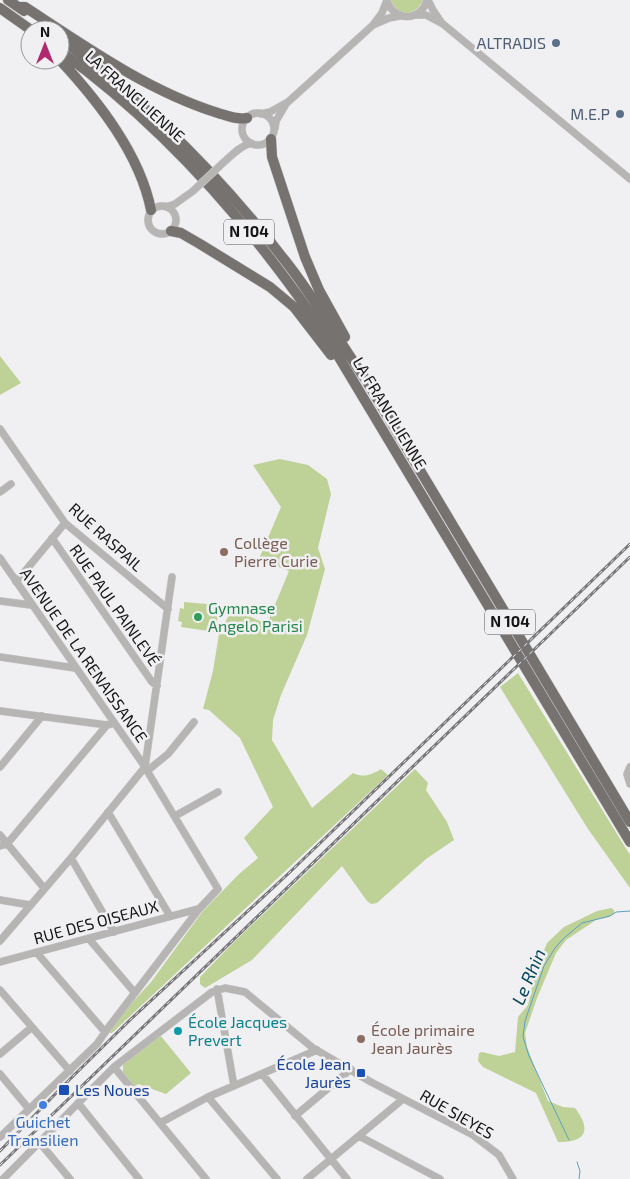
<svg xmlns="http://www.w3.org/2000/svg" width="630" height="1179" font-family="'Exo 2',sans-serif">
<rect width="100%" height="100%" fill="#f0eff2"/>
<path fill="#bed197" d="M391,0h32c-8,17 -25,18 -32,0z
M0,356l21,27 -21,12z
M280,459l28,6 19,14 4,15 -13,54 7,21 -18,66 -26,60 -8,25 -1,20 40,68 41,-35c11,5 18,2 28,-4l7,6 -276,258h-3l-2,-3 44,-48 52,-71 36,-37 19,-16 -14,-20 29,-31 -33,-69 -31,-28 -6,-1 10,-38 6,-37 13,-25 35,15 22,-53 -30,-12 22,-52 -28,-42z
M184,602l23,2 11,10 -2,18 -35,-5 1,-5 -4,-1 2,-13 4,1z
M518,673l112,182v33l-42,-59 -88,-142z
M415,769l13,14 -2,7 21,32 7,18 -28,19 -49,44 -6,1 -4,-3 -25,-35 -90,94 -47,28 -5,-4v-7l32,-33z
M611,908l3,2v4l-5,3 -13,3 -30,20 -10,13 -19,45 -12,35 2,14 21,54 15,6 12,1c17,22 11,35 -17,34l-22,-49 -53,-26 -5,-6 1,-8 3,-1 17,4 16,-4 3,-35 10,-12 7,-32 12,-30 17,-16 33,-16z
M160,1035l31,38 -25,21 -28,-10 -3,3 -12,-15v-9z"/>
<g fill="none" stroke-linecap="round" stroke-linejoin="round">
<path stroke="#5ba2bd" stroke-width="1" d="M569,1140l-40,-84 -6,-19 2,-16 19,-55 11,-18 9,-10 18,-15 28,-7 6,-4 14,-1
M577,1162l3,9 -1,8"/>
<defs>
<path id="minor" d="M387,0c6,22 34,22 40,0
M428,0l5,10 8,12
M416,15h10l17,9 187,155
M373,25l16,-7 11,-2
M242 129a16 16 0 1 1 32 0a16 16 0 1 1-32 0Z
M261,114l9,-2 18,-10 85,-77 9,-12 5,-13
M275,128l1,-7 10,-17
M224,162c8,-7 16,-16 27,-19
M148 220a14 14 0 1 1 28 0a14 14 0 1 1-28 0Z
M166,207l9,-3 18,-13
M0,429l65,94 103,86
M0,492l11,-8
M52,538l100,144 5,4
M0,558l143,206 75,125 -19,20 -91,119 -11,16 -97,93
M16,582l49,-59
M0,601l31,4
M0,657l75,11
M0,711l107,14 4,-1
M0,767l42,-51
M630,767l-3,7 3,10
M147,771l21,-17 26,-32
M108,812l62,104
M175,816l43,-24
M0,835l44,53
M0,846l7,-2 100,-119
M71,858l43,74
M0,900l30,5
M89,939l46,54
M0,941l71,-83 74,-91 27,-190
M37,953l68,79
M0,962l198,-53
M217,989l17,97
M0,990l70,81
M0,1054l32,-27
M114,1067l92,112
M0,1074l29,35
M263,1075l84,104
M208,1097l69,82
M78,1103l61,76
M295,1116l56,-47
M160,1123l48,-26 109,-47
M359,1136l81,43
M40,1143l30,36
M3,1179l111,-112 98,-75 13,-4 20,4 68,56 58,34 102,53 26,20 14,24
M307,1179l96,-80"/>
<path id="highway" d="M8,0l16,11
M19,7h6c61,40 123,84 193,106 10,3 19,7 29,5
M0,8l31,22
M60,38c84,63 159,137 223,220 31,38 55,82 83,122l264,442
M60,51c107,77 195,179 268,288l302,503
M60,60c38,41 80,94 91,150
M271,139l1,18 33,100 14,33 26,47
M171,231l10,2 19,11 70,43 24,20 37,48"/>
</defs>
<use href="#minor" stroke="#cdcccf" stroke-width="8"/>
<use href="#highway" stroke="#cdcccf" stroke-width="11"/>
<use href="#minor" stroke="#b6b5b4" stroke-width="7"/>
<use href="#highway" stroke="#757270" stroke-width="10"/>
<defs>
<path id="rail" d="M0,1151l62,-64 69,-68 158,-146 341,-329
M0,1165l630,-608"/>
</defs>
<use href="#rail" stroke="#767577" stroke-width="3"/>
<use href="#rail" stroke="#f0eff2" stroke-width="1" stroke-dasharray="4" stroke-linecap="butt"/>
<defs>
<path id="minor-bridge" d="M193,191l31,-29"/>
</defs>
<use href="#minor-bridge" stroke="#cdcccf" stroke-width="8" stroke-linecap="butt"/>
<use href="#minor-bridge" stroke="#b6b5b4" stroke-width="7"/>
</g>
<g fill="#5c6f8a" stroke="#f0eff2" stroke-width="2">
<circle cx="556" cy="43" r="5"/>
<circle cx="620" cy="114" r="5"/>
</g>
<g fill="#8d6e63" stroke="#f0eff2" stroke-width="2">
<circle cx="224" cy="552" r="5"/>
<circle cx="361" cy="1039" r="5"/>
</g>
<circle fill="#2e9e5b" stroke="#f0eff2" stroke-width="2" cx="198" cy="617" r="5"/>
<circle fill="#0f9aa8" stroke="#f0eff2" stroke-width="2" cx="178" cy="1031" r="5"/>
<g fill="#1a4fb4" stroke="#f0eff2" stroke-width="2">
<rect x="356" y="1068" width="10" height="10" rx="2.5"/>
<rect x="58" y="1084" width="12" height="12" rx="2.5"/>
</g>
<circle fill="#3f7fe0" stroke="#f0eff2" stroke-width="2" cx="43" cy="1105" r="5"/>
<g text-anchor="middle" stroke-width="5" stroke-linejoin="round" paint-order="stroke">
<g fill="#f0eff2" stroke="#575657" stroke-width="1">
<rect x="224" y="219.5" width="50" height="25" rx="4"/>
<rect x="485" y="609.5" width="50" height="25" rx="4"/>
</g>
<g font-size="15" font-weight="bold" fill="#151415">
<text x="249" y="237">N 104</text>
<text x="510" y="627">N 104</text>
</g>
<g font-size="16" fill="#4e5e75" stroke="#f0eff2" text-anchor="end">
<text x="546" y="49">ALTRADIS</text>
<text x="610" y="120">M.E.P</text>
</g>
<g font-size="16" fill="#151415" stroke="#f0eff2">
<text transform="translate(135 96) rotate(42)" y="6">LA FRANCILIENNE</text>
<text transform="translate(390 413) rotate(59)" y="6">LA FRANCILIENNE</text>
<text transform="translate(106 537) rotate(42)" y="6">RUE RASPAIL</text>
<text transform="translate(115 605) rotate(55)" y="6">RUE PAUL PAINLEVÉ</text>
<text transform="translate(84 655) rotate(55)" y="6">AVENUE DE LA RENAISSANCE</text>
<text transform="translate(96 922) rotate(-15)" y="6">RUE DES OISEAUX</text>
<text transform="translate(457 1114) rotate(30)" y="6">RUE SIEYES</text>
</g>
<g font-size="16" fill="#785e54" stroke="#f0eff2" text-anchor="start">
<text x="234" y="549">Collège<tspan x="234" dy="18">Pierre Curie</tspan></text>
<text x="371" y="1036">École primaire<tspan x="371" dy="18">Jean Jaurès</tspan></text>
</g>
<g font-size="16" fill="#27864d" stroke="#f0eff2" text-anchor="start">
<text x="208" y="614">Gymnase<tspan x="208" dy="18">Angelo Parisi</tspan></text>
</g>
<g font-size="16" fill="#0d838f" stroke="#f0eff2" text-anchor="start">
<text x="188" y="1028">École Jacques<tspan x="188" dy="18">Prevert</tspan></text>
</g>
<g font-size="16" fill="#164399" stroke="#f0eff2" text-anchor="end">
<text x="351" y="1070">École Jean<tspan x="351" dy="18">Jaurès</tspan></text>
<text x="75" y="1096" text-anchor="start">Les Noues</text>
</g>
<g font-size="16" fill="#366cbe" stroke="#f0eff2">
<text x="43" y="1128">Guichet<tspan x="43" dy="18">Transilien</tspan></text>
</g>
<g font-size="18" font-style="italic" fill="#08475b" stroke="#f0eff2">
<text transform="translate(529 977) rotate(-67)" y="6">Le Rhin</text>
</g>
</g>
<g transform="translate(45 45)"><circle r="24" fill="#f0eff2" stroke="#98979a"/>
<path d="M0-4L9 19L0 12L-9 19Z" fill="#b0296e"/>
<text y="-8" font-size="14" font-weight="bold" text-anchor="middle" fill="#151415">N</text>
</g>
</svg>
